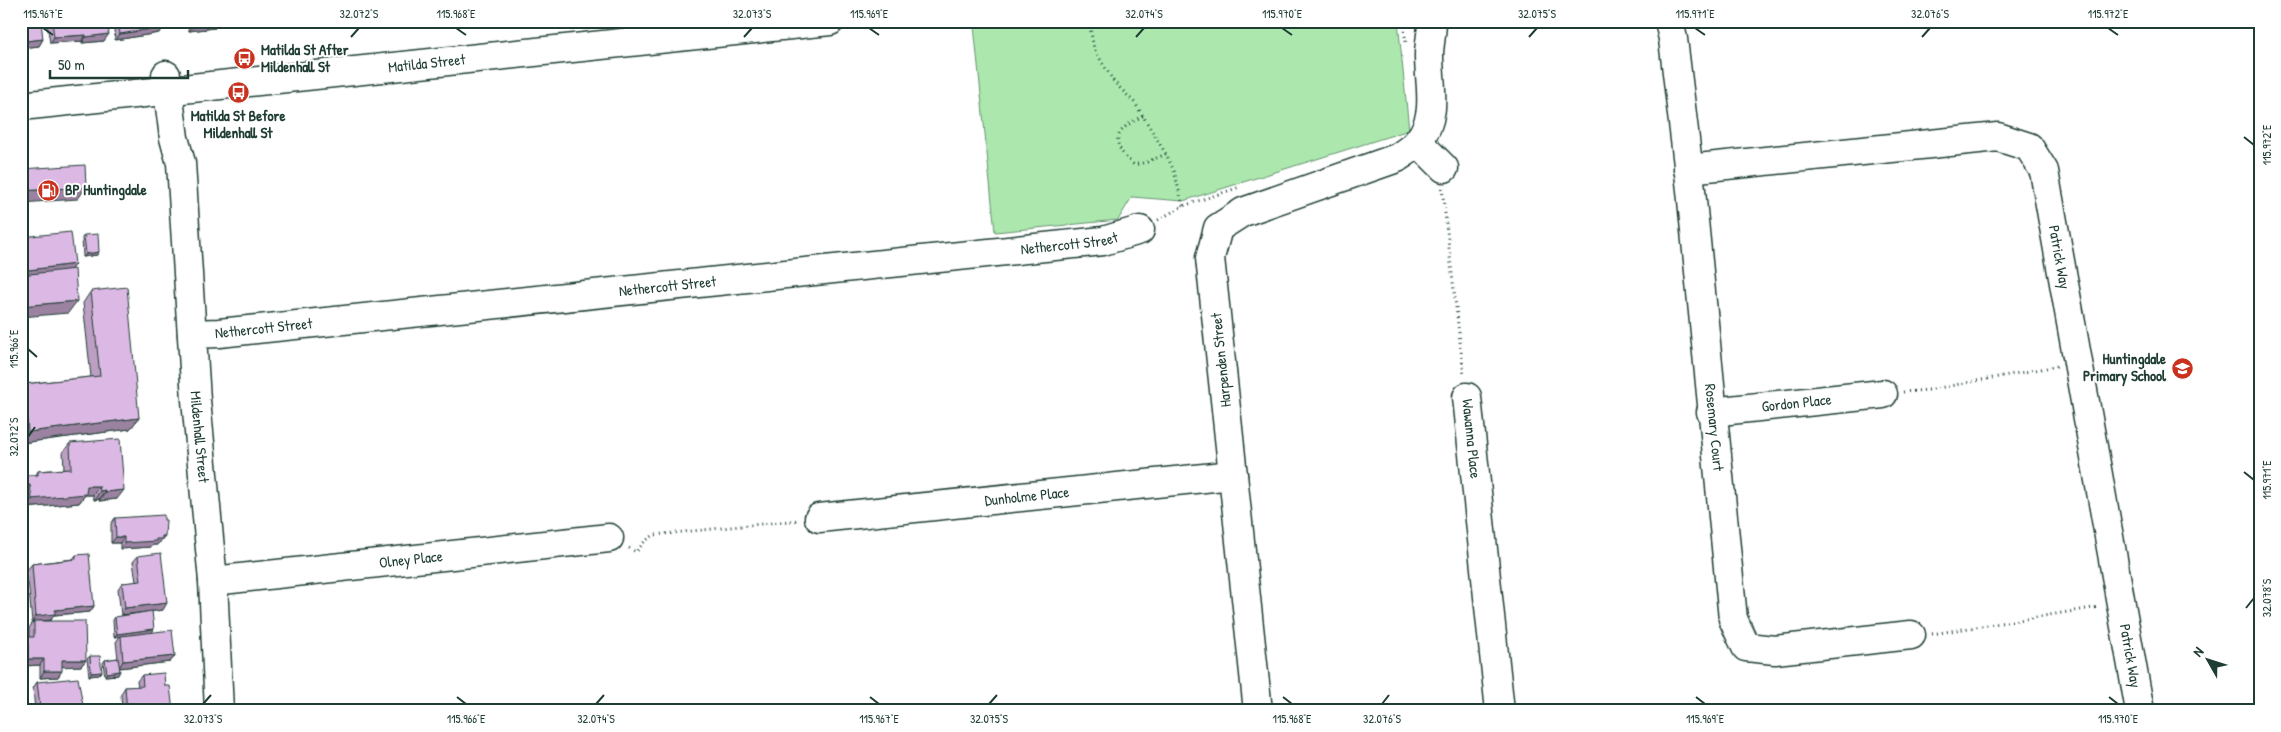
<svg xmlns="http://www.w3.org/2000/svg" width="2281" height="732" font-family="'Patrick Hand',sans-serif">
<rect width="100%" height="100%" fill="#fff"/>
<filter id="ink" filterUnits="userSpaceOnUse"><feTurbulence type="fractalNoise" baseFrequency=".02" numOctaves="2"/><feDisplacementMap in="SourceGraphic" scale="10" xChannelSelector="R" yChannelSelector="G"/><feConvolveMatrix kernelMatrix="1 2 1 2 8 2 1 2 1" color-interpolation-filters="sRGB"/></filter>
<g filter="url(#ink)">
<path fill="#ace8ae" stroke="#669271" d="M1022,21h376l11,109 -226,71 -51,-4 -14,23 -123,12 -21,-206z"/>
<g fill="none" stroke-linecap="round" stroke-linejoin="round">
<defs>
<g id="minor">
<path id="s1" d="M1669,21l4,18 18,151 42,429 13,28 29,3 136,-15"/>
<path id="s2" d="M166,75l8,63 7,25 15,237 17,181 6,130"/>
<path id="s3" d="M21,106l809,-85"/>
<path d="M1418,142l26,26"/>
<path id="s4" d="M1688,169l310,-32 31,10 15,24 96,540"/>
<path id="s5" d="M192,334l27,-1 884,-92 37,-11"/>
<path id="s6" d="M1467,397l33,314"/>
<path id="s7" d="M1711,412l172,-18"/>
<path id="s8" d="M819,518l414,-43"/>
<path id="s9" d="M213,581l396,-43"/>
<path d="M1258,711l-48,-453 8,-30 25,-16 154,-54c7,-5 16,-10 21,-17 21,-25 11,-56 11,-85 0,-12 3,-22 3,-35"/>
</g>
</defs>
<use href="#minor" stroke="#1f3d34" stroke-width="31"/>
<path stroke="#1f3d34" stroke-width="3" stroke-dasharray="1 4" stroke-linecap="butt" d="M1089,21l5,28 20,33 21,21 31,51 8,17 9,35
M1403,21l3,22
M1143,116c-28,14 -35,26 -9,49l13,-3 19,-8
M1442,188l22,188
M1158,220l25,-14 57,-19
M1903,392l25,-2 129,-24
M629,548l7,4 9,-11 9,-6 145,-15
M1932,634l167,-27"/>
<use href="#minor" stroke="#fff" stroke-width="28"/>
</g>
<path fill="#bd9fc4" stroke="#1f3d34" d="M21,21l22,18 -4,7 -17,2z
M49,21h58l-3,20 -22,2v-2l-32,2 -3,-19z
M113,21h49l-3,12 -44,7z
M188,21h57l-1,2 -26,3v-3l-3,5 -26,3z
M84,235l13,20 -14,2 -1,-19z
M91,291l48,127 -9,11 -109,14v-55l3,-4 67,-7 -8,-74z
M70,443l47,56 -18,2v-2l-5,1 -1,-5h-8l-6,8 -54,5 -1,-14h-3v-10l6,-9h9l2,-4 26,-2 -1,-17z
M115,518l46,24h-2l-2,3h-4l-2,2 -31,2v-6h-9v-19z
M76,555l18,51 -4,6 -36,3 -3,5 -14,1 49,39 -5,6h-19l-4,11 -18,1v-13l-16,1 -1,-23 5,-6h1v-9l4,-6h-1l-5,-52 5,-6 41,-5z
M138,556l25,54 -42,5 -3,-26 4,-6 14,-1 -3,-20z
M115,617l39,12 -2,3 23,24 -5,6 -51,6 -1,7 -13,1 -2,-13 2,-3 13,-2 -2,-16 4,-6 -6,1 -1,-17z
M90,656l9,19 -10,1 -2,-17z
M142,675l23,11 8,25h-51l-1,-17 4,-7h13l-1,-6z
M37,682l47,29h-49l-2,-23z"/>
<path fill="#9a82a0" stroke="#1f3d34" d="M219,21l-4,7 -26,3 5,-7z
M222,21h23l-1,2 -26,3z
M163,27l-4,6 -44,7 5,-6z
M21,33h4l-4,5z
M109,34l-5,7 -22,2 4,-6z
M86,35l-4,6 -32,2 4,-6z
M43,39l-4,7 -17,2 4,-7z
M86,187l-8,12 -57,4v-12z
M99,252l-2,3 -14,2 3,-3z
M75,264l-9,12 -45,6v-11z
M77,301l-9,12 -47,4v-11z
M139,418l-9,11 -109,14v-1l7,-10z
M27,485h3l-6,9h-3z
M87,486h12l-6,9h-8l-6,8 -54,5 7,-9z
M105,490l-6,9 -5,1 6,-9z
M124,490l-7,9 -18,2 6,-9z
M162,536h3l-8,9h-4l-2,2 -31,2 4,-6 32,-4z
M116,537h8l-4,6h-9z
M167,603l-4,7 -42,5 4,-7z
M94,606l-4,6 -36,3 -3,5 -19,2 4,-6 19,-6z
M154,629l-2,4 -38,4 3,-3z
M175,656l-5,6 -51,6 4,-7z
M28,659h16l-4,6 -16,1z
M62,660h24l-5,6 -24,1z
M44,671h18l-4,6 -18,1z
M120,671l-2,4 -13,1 2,-3z
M102,672l-3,3 -10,1 2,-3z
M40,706h3l-4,5h-2z
M53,708l-2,3h-9l1,-2z"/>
<path fill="#dcb9e4" stroke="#1f3d34" d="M21,21h20l2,18 -17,2 -1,-8h-4z
M52,21h55l2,13 -23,3v-2l-32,2z
M118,21h44l1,6 -43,7z
M193,21h26l-25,3z
M85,165l1,22 -65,4v-22z
M71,232l4,32 -54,7v-34z
M98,234l1,18 -13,2 -2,-19z
M75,269l2,32 -56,5v-31z
M127,287l12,131 -111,14 -4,-48 76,-8 -9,-85z
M120,439l4,51 -19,2v-2l-5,1 -1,-5h-12l-1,8 -54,5 -2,-14h-3v-10h11v-4l33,-2 -1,-26z
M164,515v5h2l-1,16h-3v3h-6v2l-32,2v-6h-8l-1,-19z
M161,553l6,50 -42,5 -3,-25 19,-2 -3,-25z
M89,554l5,52 -39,4v4l-19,2 -4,-52 44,-5v-4z
M152,611l2,18 -37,5 -2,-17z
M34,621h51l1,39h-24v11h-18v-12h-16v-22h6z
M172,630l3,26 -52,5 -2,-25z
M90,656h10l2,16 -11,1z
M118,658l2,13 -13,2 -2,-13z
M164,673l1,13h5l3,25h-46l-2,-24 18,-1 -1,-11z
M78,678l6,33h-31v-3l-10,1v-3h-3l-3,-24z"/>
</g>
<path fill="none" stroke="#1f3d34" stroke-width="2" d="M43,28l10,7M456,28l10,7M869,28l10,7M1282,28l10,7M1695,28l10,7M2108,28l10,7M351,37l8,-9M744,37l8,-9M1136,37l8,-9M1529,37l8,-9M1922,37l8,-9M2244,137l10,8M28,349l9,8M28,437l7,-10M2244,472l10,8M2246,608l8,-10M457,697l9,7M870,697l9,7M1283,697l9,7M1696,697l9,7M2109,697l9,7M203,704l8,-9M596,704l8,-9M989,704l8,-9M1382,704l7,-9"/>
<defs>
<symbol id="bus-disc" viewBox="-11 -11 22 22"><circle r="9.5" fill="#c8321e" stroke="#fff"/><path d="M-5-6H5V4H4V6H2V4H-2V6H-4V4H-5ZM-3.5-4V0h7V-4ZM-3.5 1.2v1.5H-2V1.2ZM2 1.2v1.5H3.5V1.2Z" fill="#fff"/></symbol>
<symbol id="fuel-disc" viewBox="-11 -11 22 22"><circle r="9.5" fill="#c8321e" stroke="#fff"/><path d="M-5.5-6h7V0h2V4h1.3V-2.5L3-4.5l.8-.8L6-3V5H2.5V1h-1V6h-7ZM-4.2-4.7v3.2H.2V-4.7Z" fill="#fff"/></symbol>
<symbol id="school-disc" viewBox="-11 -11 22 22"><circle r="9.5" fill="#c8321e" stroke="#fff"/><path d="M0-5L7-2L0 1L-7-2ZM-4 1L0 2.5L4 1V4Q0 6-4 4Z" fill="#fff"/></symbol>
</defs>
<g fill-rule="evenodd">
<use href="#bus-disc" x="232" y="46" width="25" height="25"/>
<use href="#bus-disc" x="226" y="80" width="25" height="25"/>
<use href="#fuel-disc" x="36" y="178" width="25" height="25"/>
<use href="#school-disc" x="2170" y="356" width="25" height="25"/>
</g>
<g text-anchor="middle" stroke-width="4" stroke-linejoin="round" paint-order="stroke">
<g font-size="15" font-weight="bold" fill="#1f3d34" stroke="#fff" text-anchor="start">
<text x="261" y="55">Matilda St After<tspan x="261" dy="17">Mildenhall St</tspan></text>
<text x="238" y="121" text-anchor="middle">Matilda St Before<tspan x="238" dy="17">Mildenhall St</tspan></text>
<text x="65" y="195">BP Huntingdale</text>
<text x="2166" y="364" text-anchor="end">Huntingdale<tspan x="2166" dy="17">Primary School</tspan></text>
</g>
<g font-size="15" fill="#1f3d34" stroke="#fff">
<text dy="5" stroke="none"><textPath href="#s3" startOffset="408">Matilda Street</textPath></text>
<text dy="5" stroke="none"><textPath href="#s5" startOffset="882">Nethercott Street</textPath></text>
<text dy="5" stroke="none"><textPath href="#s4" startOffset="460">Patrick Way</textPath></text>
<text dy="5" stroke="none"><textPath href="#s5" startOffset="478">Nethercott Street</textPath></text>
<text dy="5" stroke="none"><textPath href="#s5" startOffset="72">Nethercott Street</textPath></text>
<text transform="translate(1221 360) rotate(-96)" y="5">Harpenden Street</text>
<text dy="5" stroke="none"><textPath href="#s7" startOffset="86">Gordon Place</textPath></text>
<text dy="5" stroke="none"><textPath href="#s1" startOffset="409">Rosemary Court</textPath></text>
<text dy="5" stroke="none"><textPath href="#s2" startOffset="364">Mildenhall Street</textPath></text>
<text dy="5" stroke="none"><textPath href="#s6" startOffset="42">Wawanna Place</textPath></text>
<text dy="5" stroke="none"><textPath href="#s8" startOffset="209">Dunholme Place</textPath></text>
<text dy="5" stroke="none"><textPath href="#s9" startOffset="199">Olney Place</textPath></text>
<text dy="5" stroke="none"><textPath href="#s4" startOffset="865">Patrick Way</textPath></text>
</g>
</g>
<rect width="2281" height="732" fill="none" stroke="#fff" stroke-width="55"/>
<g transform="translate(2208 660) rotate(309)" stroke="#ffffff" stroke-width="4" paint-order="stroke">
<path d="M0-4L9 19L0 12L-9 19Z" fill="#1f3d34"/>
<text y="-8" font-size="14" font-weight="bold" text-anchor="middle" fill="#1f3d34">N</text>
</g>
<path d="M50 70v8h138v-8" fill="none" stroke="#1f3d34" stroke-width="2.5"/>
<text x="58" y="70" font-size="15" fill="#1f3d34" stroke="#ffffff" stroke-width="4" paint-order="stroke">50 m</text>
<rect x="28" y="28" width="2226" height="676" fill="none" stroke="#1f3d34" stroke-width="2"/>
<g font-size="12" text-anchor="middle" fill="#1f3d34">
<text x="43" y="18">115.967°E</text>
<text x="359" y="18">32.072°S</text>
<text x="456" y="18">115.968°E</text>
<text x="752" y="18">32.073°S</text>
<text x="869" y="18">115.969°E</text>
<text x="1144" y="18">32.074°S</text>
<text x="1282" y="18">115.970°E</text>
<text x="1537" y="18">32.075°S</text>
<text x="1695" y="18">115.971°E</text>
<text x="1930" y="18">32.076°S</text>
<text x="2108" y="18">115.972°E</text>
<text transform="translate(2267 145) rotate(-90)" y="4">115.972°E</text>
<text transform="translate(14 349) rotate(-90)" y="4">115.966°E</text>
<text transform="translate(14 437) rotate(-90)" y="4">32.072°S</text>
<text transform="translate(2267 480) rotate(-90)" y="4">115.971°E</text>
<text transform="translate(2267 598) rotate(-90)" y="4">32.078°S</text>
<text x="203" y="723">32.073°S</text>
<text x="466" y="723">115.966°E</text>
<text x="596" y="723">32.074°S</text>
<text x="879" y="723">115.967°E</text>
<text x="989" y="723">32.075°S</text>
<text x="1292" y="723">115.968°E</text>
<text x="1382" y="723">32.076°S</text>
<text x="1705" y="723">115.969°E</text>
<text x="2118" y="723">115.970°E</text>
</g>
</svg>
